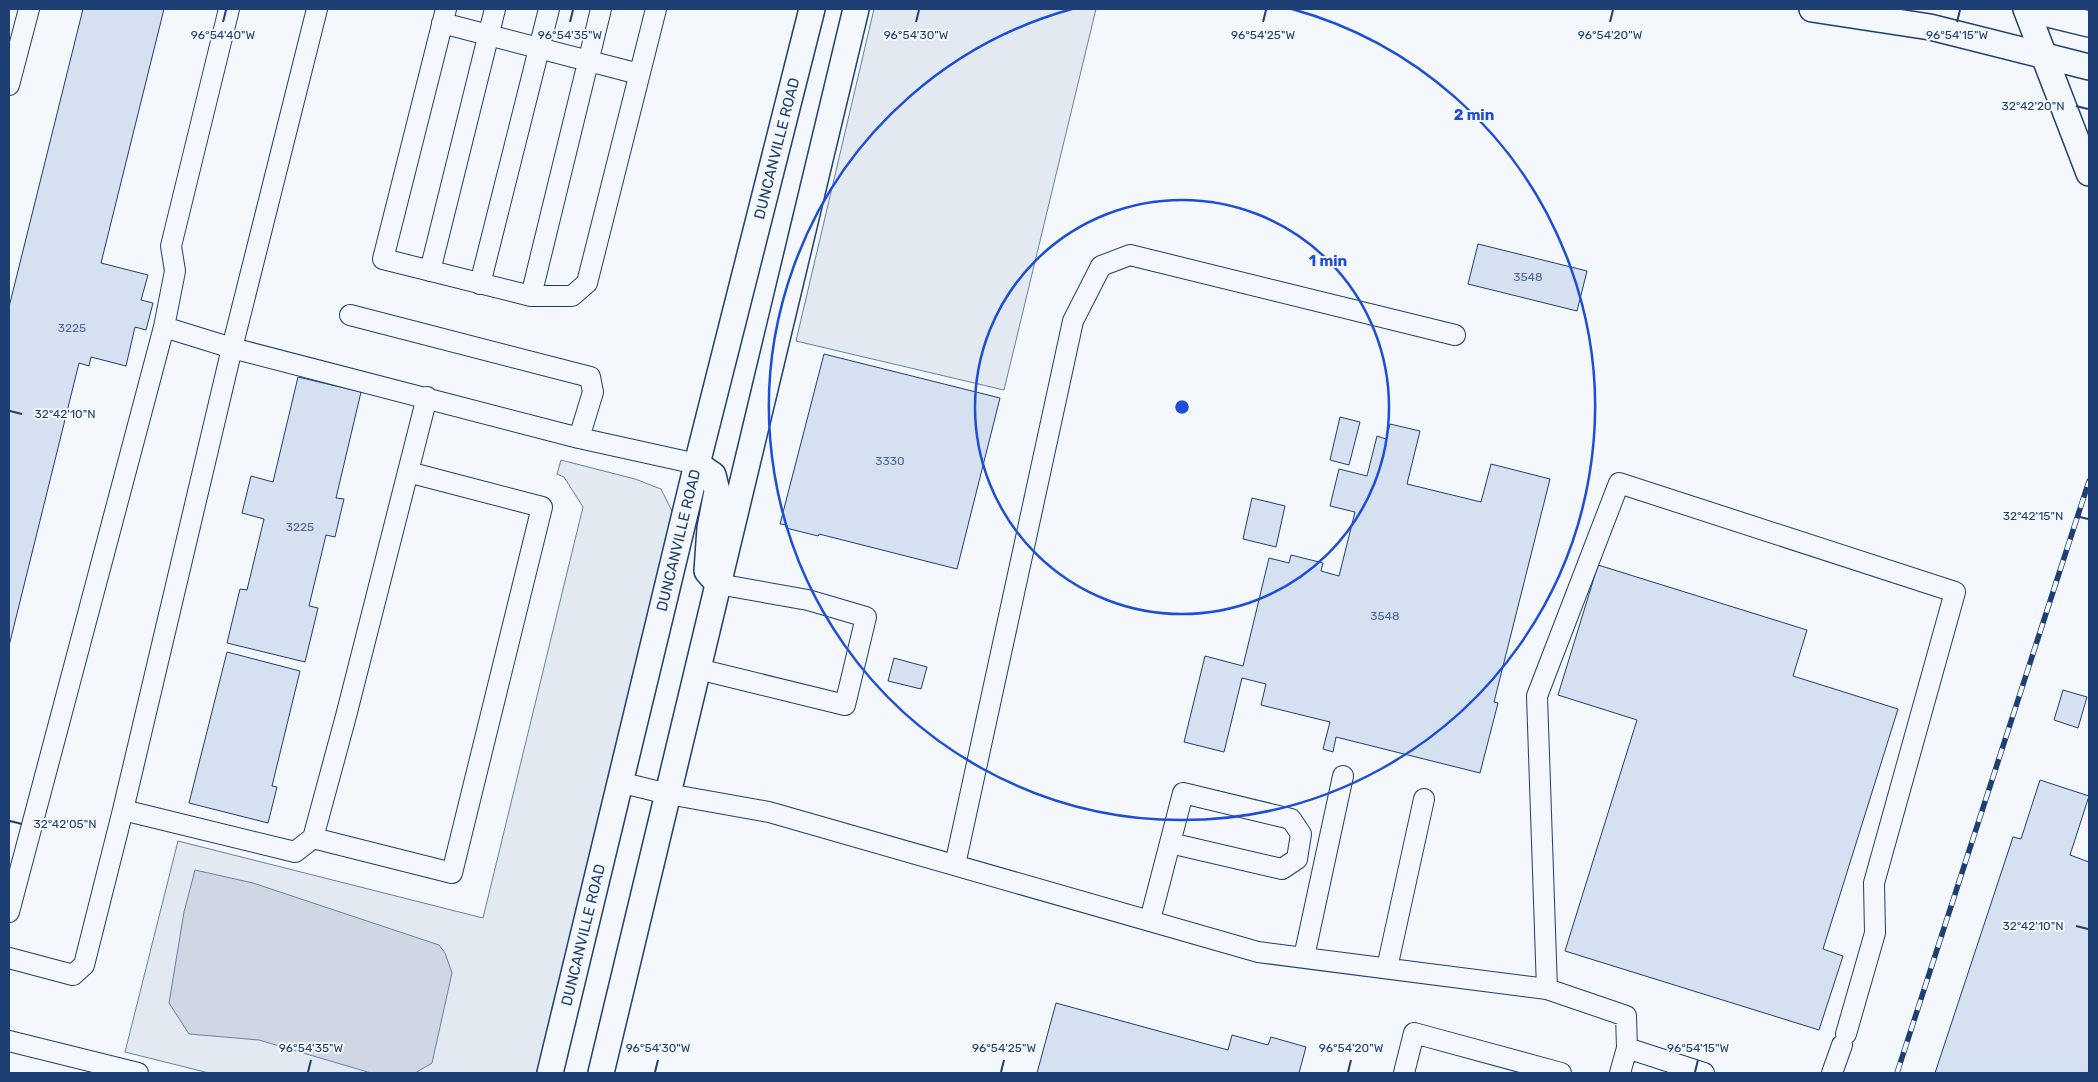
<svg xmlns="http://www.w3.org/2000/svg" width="2098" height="1082" font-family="Rubik,sans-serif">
<rect width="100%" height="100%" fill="#f4f7fb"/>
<path fill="#e3e9f0" stroke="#687fa3" d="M874,9h222l-92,381 -208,-49z
M561,460l74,19 26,10 14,28 -135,556h-331l-84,-21 53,-211 305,77 100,-411 -19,-30 -7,-3z"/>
<path fill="#cfd7e4" stroke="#687fa3" d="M195,870l58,13 186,62 6,8 7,20 -20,90 -17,10h-44l-112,-33 -70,-6 -20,-31 15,-91z"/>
<path fill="#d5e0f0" stroke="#1d3f73" d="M83,9h81l-63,254 47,12 -7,25 12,3 -7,27 -11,-3 -9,39 -35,-9 -2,9 -10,-3 -70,283v-339z
M1478,244l109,27 -10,40 -109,-27z
M824,354l176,44 -43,171 -138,-35 -1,2 -32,-8 1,-3 -7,-1z
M298,377l63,15 -25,106 8,1 -9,38 -9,-2 -17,71 9,2 -13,54 -78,-19 13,-54 7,1 17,-71 -22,-6 9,-37 22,6z
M1340,417l20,5 -11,43 -19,-5z
M1390,424l30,7 -13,53 74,18 10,-38 59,15 -56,223 4,1 -18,70 -144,-36 -3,15 -10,-3 7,-27 -69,-17 5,-21 -24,-6 -18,74 -40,-10 21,-86 38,10 26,-108 20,5 2,-8 32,8 -2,8 18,5 16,-64 -25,-6 9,-37 28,7 10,-40 9,3z
M1252,498l33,8 -9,41 -33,-8z
M1598,565l209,65 -14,46 105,33 -75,240 20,7 -24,74 -254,-79 72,-231 -79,-25z
M227,652l73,19 -28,115 5,1 -9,36 -79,-20z
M894,658l33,9 -6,22 -33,-8z
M2063,690l24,7 -9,31 -24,-8z
M2040,780l49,16 -19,59 19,7v211h-154l78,-236 8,2z
M1056,1003l172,47 4,-15 36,10 3,-8 35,10 -7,26h-262z"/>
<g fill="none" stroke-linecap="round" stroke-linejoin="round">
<defs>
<path id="minor" d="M229,9l-58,237 4,25 -11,56 68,21 347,90
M446,9l-63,250 148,37h41l15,-13 69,-274
M442,23l197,51
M9,85l20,-76
M430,271l65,-262
M480,284l69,-275
M531,296l70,-287
M350,315l240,62 3,15 -14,46 118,26
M698,669l147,36 21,-88 -58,-17 -90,-16
M619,782l49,12 101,18 489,140 289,37 79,27 1,32 -7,25
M123,810l172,42 18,-14 33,-122 81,-319
M313,838l139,35 90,-366 -134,-35
M955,865l118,-544 28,-55 29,-11 325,80
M9,912l155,-585
M1150,920l33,-127 108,26 10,15 -4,25 -15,10 -112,-26
M1304,957l39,-181
M9,958l64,17 11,-10 39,-155 109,-462 85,-339
M1387,968l37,-169
M1547,989l-10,-293 82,-213 336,109 -81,291 1,50 -29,101
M9,1041l129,32
M1627,1048l77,25
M1404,1073l10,-40 147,40
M1832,1073l10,-28"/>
<g id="major">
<path d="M1812,9l118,18 159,40"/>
<path d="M2026,9l63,164"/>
<path d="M2027,9l62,15"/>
<path d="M697,464l16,11 4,16 -7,37 -3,43 7,8"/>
<path id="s1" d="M550,1073l147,-609 115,-455"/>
<path d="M601,1073l255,-1064"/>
</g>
</defs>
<use href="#minor" stroke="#1d3f73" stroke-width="22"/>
<use href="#major" stroke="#1d3f73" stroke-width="28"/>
<use href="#minor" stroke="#f4f7fb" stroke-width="20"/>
<use href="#major" stroke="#f4f7fb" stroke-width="25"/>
<defs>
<path id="rail" d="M1897,1073l192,-592"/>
</defs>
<use href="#rail" stroke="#1d3f73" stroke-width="5.5"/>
<use href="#rail" stroke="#f4f7fb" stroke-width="4" stroke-dasharray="11" stroke-linecap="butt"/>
</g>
<path fill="none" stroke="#1d3f73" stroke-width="2" d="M223,22l3,-12M570,22l3,-12M916,22l3,-12M1263,22l3,-12M1610,22l3,-12M1957,22l3,-12M2076,106l12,3M10,411l12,3M2076,516l12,3M10,821l12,3M2076,926l12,3M308,1072l3,-12M655,1072l3,-12M1001,1072l3,-12M1348,1072l3,-12M1695,1072l3,-12"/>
<g fill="none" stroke="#1d4ed8" stroke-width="2.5">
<circle cx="1182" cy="407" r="207"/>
<path d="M1292 9A413 413 0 1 1 1072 9"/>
</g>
<g text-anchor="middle" stroke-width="4" stroke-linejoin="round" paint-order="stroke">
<g font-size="12" fill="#4b6792">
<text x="1528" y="281">3548</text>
<text x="72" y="332">3225</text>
<text x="890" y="465">3330</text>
<text x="300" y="531">3225</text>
<text x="1385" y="620">3548</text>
</g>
<g font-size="15" fill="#1d3f73" stroke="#f4f7fb">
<text dy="5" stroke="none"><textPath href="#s1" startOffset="952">DUNCANVILLE ROAD</textPath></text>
<text dy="5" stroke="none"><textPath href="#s1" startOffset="548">DUNCANVILLE ROAD</textPath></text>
<text dy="5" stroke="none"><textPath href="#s1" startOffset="142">DUNCANVILLE ROAD</textPath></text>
</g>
</g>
<g font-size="12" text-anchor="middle" fill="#1d3f73" stroke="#f4f7fb" stroke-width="4" stroke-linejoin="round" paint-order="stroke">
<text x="223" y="39">96°54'40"W</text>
<text x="570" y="39">96°54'35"W</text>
<text x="916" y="39">96°54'30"W</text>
<text x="1263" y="39">96°54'25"W</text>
<text x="1610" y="39">96°54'20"W</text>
<text x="1957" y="39">96°54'15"W</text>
<text x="2033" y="110">32°42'20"N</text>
<text x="65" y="418">32°42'10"N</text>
<text x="2033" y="520">32°42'15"N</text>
<text x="65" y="828">32°42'05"N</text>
<text x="2033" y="930">32°42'10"N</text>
<text x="311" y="1052">96°54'35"W</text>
<text x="658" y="1052">96°54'30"W</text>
<text x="1004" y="1052">96°54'25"W</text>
<text x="1351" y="1052">96°54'20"W</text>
<text x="1698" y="1052">96°54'15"W</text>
</g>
<circle cx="1182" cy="407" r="8" fill="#1d4ed8" stroke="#f4f7fb" stroke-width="2.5"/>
<g font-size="15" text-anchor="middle" font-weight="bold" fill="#1d4ed8" stroke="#f4f7fb" stroke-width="4" stroke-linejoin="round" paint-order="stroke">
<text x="1474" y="120">2 min</text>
<text x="1328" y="266">1 min</text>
</g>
<rect width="2098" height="1082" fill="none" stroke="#1d3f73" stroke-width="20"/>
</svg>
